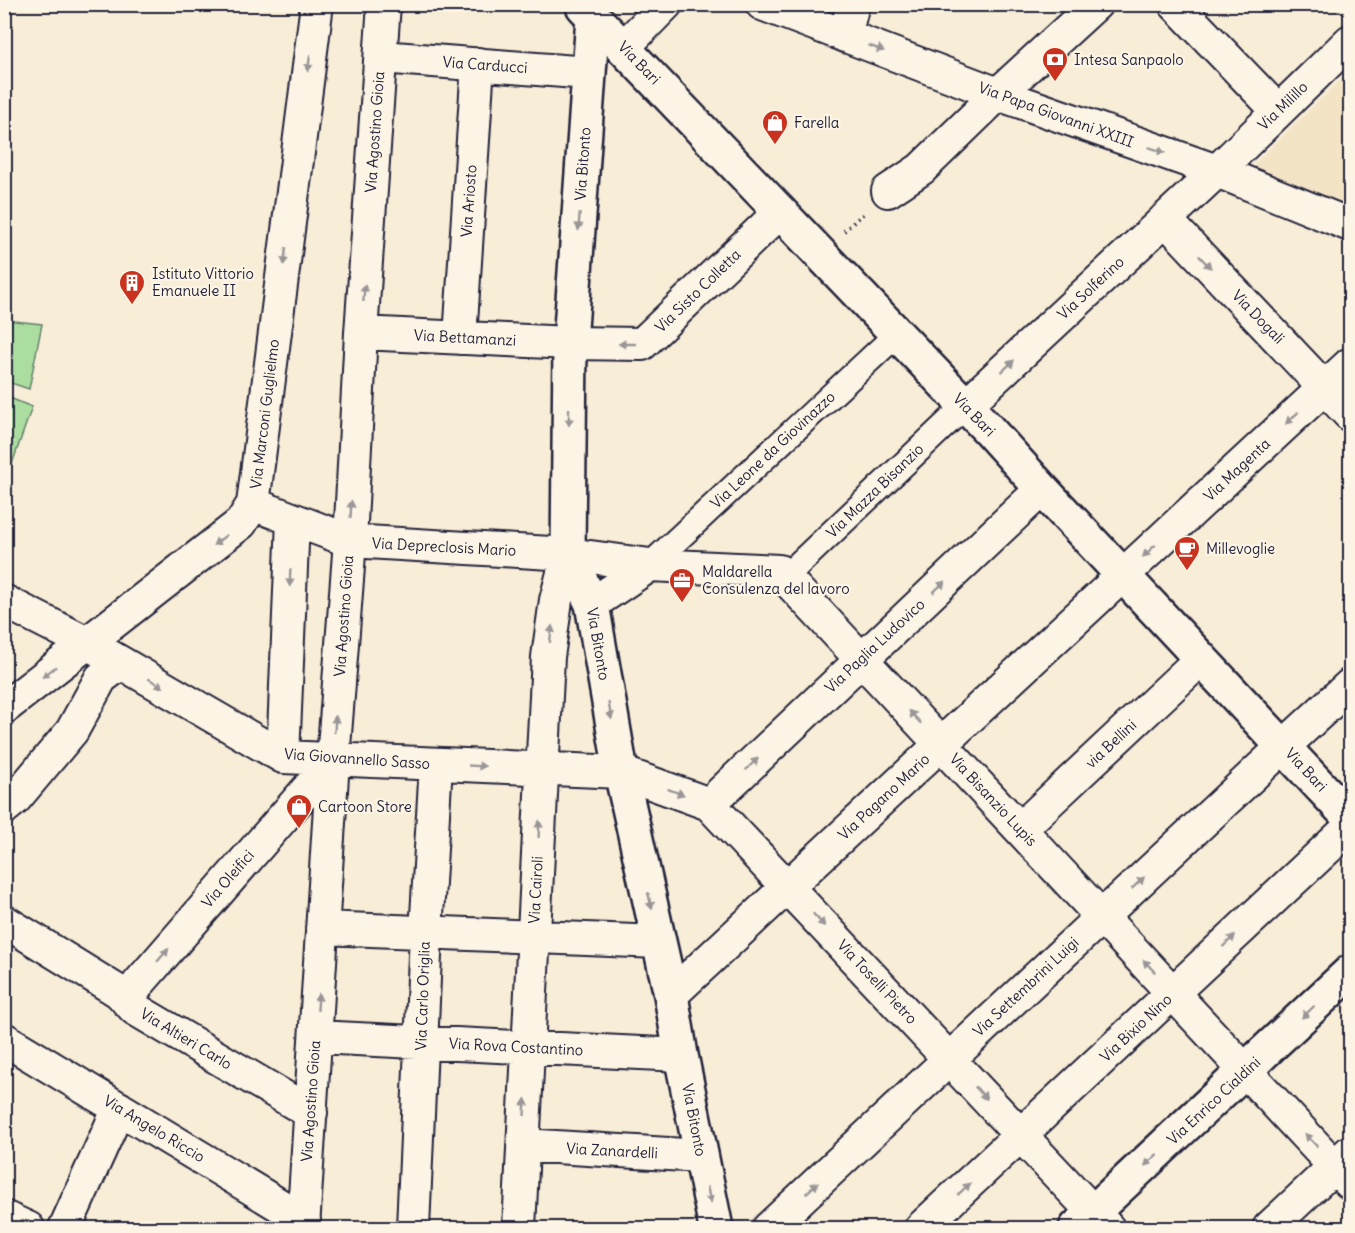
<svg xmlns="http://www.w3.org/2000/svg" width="1355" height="1233" font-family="Delius,sans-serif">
<rect width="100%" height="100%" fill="#f8edd7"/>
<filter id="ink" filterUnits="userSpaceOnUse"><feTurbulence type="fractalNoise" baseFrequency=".0167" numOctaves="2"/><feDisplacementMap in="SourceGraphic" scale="12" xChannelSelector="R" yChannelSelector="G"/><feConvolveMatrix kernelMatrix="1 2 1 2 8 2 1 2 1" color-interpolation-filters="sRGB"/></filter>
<g filter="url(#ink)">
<path fill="#f4e4c6" d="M1350,71v134l-95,-38v-4z"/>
<path fill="#aadd9f" stroke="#66806d" stroke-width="1.5" d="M5,320l37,4 -13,65 -24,-8z
M5,396l27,11 -27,77z"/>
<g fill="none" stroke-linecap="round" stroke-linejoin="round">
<defs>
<path id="pedestrian" d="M650,565l247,-231
M785,577l180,-171"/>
<path id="minor" d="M762,4l236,90 219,77 133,54
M1175,4l103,107
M845,36l8,-32
M624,47l42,-43
M381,57l208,16
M888,191l33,-22 77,-75 98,-90
M1165,219l185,196
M361,333l209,10 72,1 137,-131
M460,338l18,-274
M965,406l252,-235 133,-130
M253,504l97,37 218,13 82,11 129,6 571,612
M4,601l83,42 196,114 338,15 88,32 399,424
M592,604l58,-39
M4,708l237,-185 12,-19 64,-500
M283,757l10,-237
M709,804l333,-315
M4,808l11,-9 57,-68 29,-53 20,-15
M1020,829l181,-170
M4,921l115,71 16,17 176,104
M322,928l337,14
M671,995l679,-631
M127,1001l12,-18 194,-223
M316,1037l365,18
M4,1039l300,181
M523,1145l178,11
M4,1217l24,11
M65,1228l54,-120
M303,1228l30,-468 17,-219 11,-208 23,-329
M413,1228l13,-295 10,-169
M519,1228l29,-571 8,-57 12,-46
M769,1228l515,-482 66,-61
M921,1228l429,-401
M1269,1228l81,-76"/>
<path id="secondary" d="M583,6l404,422 55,61 308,329
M593,17l-23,326 -2,211 24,50 29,168 50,223 10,60 35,173
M1076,1228l274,-256"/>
</defs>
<use href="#pedestrian" stroke="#22223b" stroke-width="28"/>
<use href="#minor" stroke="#22223b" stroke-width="36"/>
<use href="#secondary" stroke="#22223b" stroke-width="38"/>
<path stroke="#22223b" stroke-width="4" stroke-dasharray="1.5 4.5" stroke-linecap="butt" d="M844,231l21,-19"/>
<use href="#pedestrian" stroke="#fcf5e5" stroke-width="24"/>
<use href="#minor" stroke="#fcf5e5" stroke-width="32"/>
<use href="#secondary" stroke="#fcf5e5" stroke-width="33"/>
</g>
<defs><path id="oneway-solid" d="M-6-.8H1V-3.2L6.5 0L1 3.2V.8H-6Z" transform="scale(1.5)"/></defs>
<g fill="#9a9698">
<use href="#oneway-solid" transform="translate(876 48) rotate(21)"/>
<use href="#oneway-solid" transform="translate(309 63) rotate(97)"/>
<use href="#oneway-solid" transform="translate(1157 150) rotate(19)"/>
<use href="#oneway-solid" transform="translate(579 222) rotate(94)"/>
<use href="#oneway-solid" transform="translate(285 256) rotate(97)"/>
<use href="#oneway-solid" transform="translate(1205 262) rotate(46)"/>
<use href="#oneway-solid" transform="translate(364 293) rotate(-86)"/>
<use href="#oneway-solid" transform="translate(627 344) rotate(-180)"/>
<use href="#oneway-solid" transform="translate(1008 366) rotate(-43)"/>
<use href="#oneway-solid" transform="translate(569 417) rotate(90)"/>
<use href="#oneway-solid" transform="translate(1292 418) rotate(137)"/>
<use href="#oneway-solid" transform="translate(351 509) rotate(-87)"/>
<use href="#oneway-solid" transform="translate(220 540) rotate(142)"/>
<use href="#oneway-solid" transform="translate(1149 551) rotate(137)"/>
<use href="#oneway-solid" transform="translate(290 578) rotate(92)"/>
<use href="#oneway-solid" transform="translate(939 587) rotate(-43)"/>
<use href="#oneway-solid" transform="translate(551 634) rotate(-82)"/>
<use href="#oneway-solid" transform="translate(49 672) rotate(142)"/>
<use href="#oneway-solid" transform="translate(156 683) rotate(30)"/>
<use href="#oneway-solid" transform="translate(610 711) rotate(80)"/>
<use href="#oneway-solid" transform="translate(915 717) rotate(-133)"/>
<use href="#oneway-solid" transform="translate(335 724) rotate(-86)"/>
<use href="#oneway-solid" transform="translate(752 764) rotate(-44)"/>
<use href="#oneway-solid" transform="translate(477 766) rotate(3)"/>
<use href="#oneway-solid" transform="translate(676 792) rotate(20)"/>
<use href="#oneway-solid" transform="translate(539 829) rotate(-87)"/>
<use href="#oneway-solid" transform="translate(1138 883) rotate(-43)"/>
<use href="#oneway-solid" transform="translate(650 901) rotate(77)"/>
<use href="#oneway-solid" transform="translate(819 920) rotate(47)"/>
<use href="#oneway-solid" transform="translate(1229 941) rotate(-43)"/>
<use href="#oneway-solid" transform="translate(163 955) rotate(-49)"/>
<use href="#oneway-solid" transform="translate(1149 966) rotate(-134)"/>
<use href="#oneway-solid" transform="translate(318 1002) rotate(-86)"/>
<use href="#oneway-solid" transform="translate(1308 1012) rotate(136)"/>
<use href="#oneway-solid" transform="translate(981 1093) rotate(47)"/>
<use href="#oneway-solid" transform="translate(525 1107) rotate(-87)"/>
<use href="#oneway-solid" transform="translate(1311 1140) rotate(-133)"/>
<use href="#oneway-solid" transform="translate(1151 1160) rotate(137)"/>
<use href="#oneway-solid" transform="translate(812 1188) rotate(-43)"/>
<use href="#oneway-solid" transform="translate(964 1189) rotate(-43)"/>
<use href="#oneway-solid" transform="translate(709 1195) rotate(78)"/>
</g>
</g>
<defs>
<symbol id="bank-pin" viewBox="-11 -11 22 30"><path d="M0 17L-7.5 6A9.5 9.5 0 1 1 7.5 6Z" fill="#c8321e" stroke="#fcf5e5"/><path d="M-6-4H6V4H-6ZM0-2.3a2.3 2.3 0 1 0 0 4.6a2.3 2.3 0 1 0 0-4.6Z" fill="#fff"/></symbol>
<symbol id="shop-pin" viewBox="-11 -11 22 30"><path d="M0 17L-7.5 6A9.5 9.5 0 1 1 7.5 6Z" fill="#c8321e" stroke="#fcf5e5"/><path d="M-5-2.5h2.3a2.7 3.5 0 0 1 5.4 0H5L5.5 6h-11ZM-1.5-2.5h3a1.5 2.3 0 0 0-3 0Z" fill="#fff"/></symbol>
<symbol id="building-pin" viewBox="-11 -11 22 30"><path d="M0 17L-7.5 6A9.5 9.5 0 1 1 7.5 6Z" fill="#c8321e" stroke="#fcf5e5"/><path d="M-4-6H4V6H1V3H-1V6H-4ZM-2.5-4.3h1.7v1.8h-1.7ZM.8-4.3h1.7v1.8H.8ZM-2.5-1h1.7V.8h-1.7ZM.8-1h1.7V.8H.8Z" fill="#fff"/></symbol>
<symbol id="cafe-pin" viewBox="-11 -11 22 30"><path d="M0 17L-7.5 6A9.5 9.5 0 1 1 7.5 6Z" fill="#c8321e" stroke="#fcf5e5"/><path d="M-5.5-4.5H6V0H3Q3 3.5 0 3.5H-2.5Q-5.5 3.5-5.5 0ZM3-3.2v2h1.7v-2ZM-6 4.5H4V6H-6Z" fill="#fff"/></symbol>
<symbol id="office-pin" viewBox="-11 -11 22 30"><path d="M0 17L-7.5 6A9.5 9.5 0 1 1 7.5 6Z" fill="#c8321e" stroke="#fcf5e5"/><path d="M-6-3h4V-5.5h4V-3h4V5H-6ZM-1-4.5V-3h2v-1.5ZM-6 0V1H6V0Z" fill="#fff"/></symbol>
</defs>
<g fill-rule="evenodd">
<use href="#bank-pin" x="1040" y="45" width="30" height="40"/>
<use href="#shop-pin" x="760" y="108" width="30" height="40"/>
<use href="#building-pin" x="117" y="268" width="30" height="40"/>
<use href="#cafe-pin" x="1172" y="534" width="30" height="40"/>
<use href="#office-pin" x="667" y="566" width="30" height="40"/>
<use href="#shop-pin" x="284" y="792" width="30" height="40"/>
</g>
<g text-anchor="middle" stroke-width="4.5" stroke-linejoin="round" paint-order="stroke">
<g font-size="15" fill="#22223b" stroke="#fcf5e5" text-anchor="start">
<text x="1074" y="65">Intesa Sanpaolo</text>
<text x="794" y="128">Farella</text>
<text x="152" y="279">Istituto Vittorio<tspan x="152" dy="17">Emanuele II</tspan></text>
<text x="1206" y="554">Millevoglie</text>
<text x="702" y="577">Maldarella<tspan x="702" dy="17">Consulenza del lavoro</tspan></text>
<text x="318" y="812">Cartoon Store</text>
</g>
<g font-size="15" fill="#22223b" stroke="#fcf5e5">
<text transform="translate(639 63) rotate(46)" y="5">Via Bari</text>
<text transform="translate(485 65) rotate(4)" y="5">Via Carducci</text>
<text transform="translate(1283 106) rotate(-44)" y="5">Via Milillo</text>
<text transform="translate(1056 115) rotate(20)" y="5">Via Papa Giovanni XXIII</text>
<text transform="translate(375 132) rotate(-86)" y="5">Via Agostino Gioia</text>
<text transform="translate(583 164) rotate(-86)" y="5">Via Bitonto</text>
<text transform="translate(469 201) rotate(-86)" y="5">Via Ariosto</text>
<text transform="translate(1091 288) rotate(-43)" y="5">Via Solferino</text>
<text transform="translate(698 291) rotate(-44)" y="5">Via Sisto Colletta</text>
<text transform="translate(1258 317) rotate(46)" y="5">Via Dogali</text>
<text transform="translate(465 338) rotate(3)" y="5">Via Bettamanzi</text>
<text transform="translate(265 414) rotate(-83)" y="5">Via Marconi Guglielmo</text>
<text transform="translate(974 415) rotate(46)" y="5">Via Bari</text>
<text transform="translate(773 450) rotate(-43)" y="5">Via Leone da Giovinazzo</text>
<text transform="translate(1237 470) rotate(-43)" y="5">Via Magenta</text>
<text transform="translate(875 491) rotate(-44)" y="5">Via Mazza Bisanzio</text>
<text transform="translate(444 547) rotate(3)" y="5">Via Depreclosis Mario</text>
<text transform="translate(344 616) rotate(-86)" y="5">Via Agostino Gioia</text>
<text transform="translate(598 644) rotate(80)" y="5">Via Bitonto</text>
<text transform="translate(875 646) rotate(-43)" y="5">Via Paglia Ludovico</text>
<text transform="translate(1111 744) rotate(-43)" y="5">via Bellini</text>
<text transform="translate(357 759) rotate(4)" y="5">Via Giovannello Sasso</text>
<text transform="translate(1306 770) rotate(47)" y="5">Via Bari</text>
<text transform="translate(884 797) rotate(-43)" y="5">Via Pagano Mario</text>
<text transform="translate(993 800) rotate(47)" y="5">Via Bisanzio Lupis</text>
<text transform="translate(228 879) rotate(-49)" y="5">Via Oleifici</text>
<text transform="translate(536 890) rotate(-87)" y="5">Via Cairoli</text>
<text transform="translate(877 982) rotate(47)" y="5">Via Toselli Pietro</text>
<text transform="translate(1026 987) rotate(-43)" y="5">Via Settembrini Luigi</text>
<text transform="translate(423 996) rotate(-88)" y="5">Via Carlo Origlia</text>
<text transform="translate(1136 1028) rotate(-43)" y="5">Via Bixio Nino</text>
<text transform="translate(186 1039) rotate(31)" y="5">Via Altieri Carlo</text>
<text transform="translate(516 1047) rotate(3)" y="5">Via Rova Costantino</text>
<text transform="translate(311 1101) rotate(-86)" y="5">Via Agostino Gioia</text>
<text transform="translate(1214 1101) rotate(-43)" y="5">Via Enrico Cialdini</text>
<text transform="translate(694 1120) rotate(79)" y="5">Via Bitonto</text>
<text transform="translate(154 1129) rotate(31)" y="5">Via Angelo Riccio</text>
<text transform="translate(612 1151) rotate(3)" y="5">Via Zanardelli</text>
</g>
</g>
<rect width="1355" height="1233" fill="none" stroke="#fcf5e5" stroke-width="24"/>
<rect x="12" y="12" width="1331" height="1209" fill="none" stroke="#22223b" stroke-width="2" filter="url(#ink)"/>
</svg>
